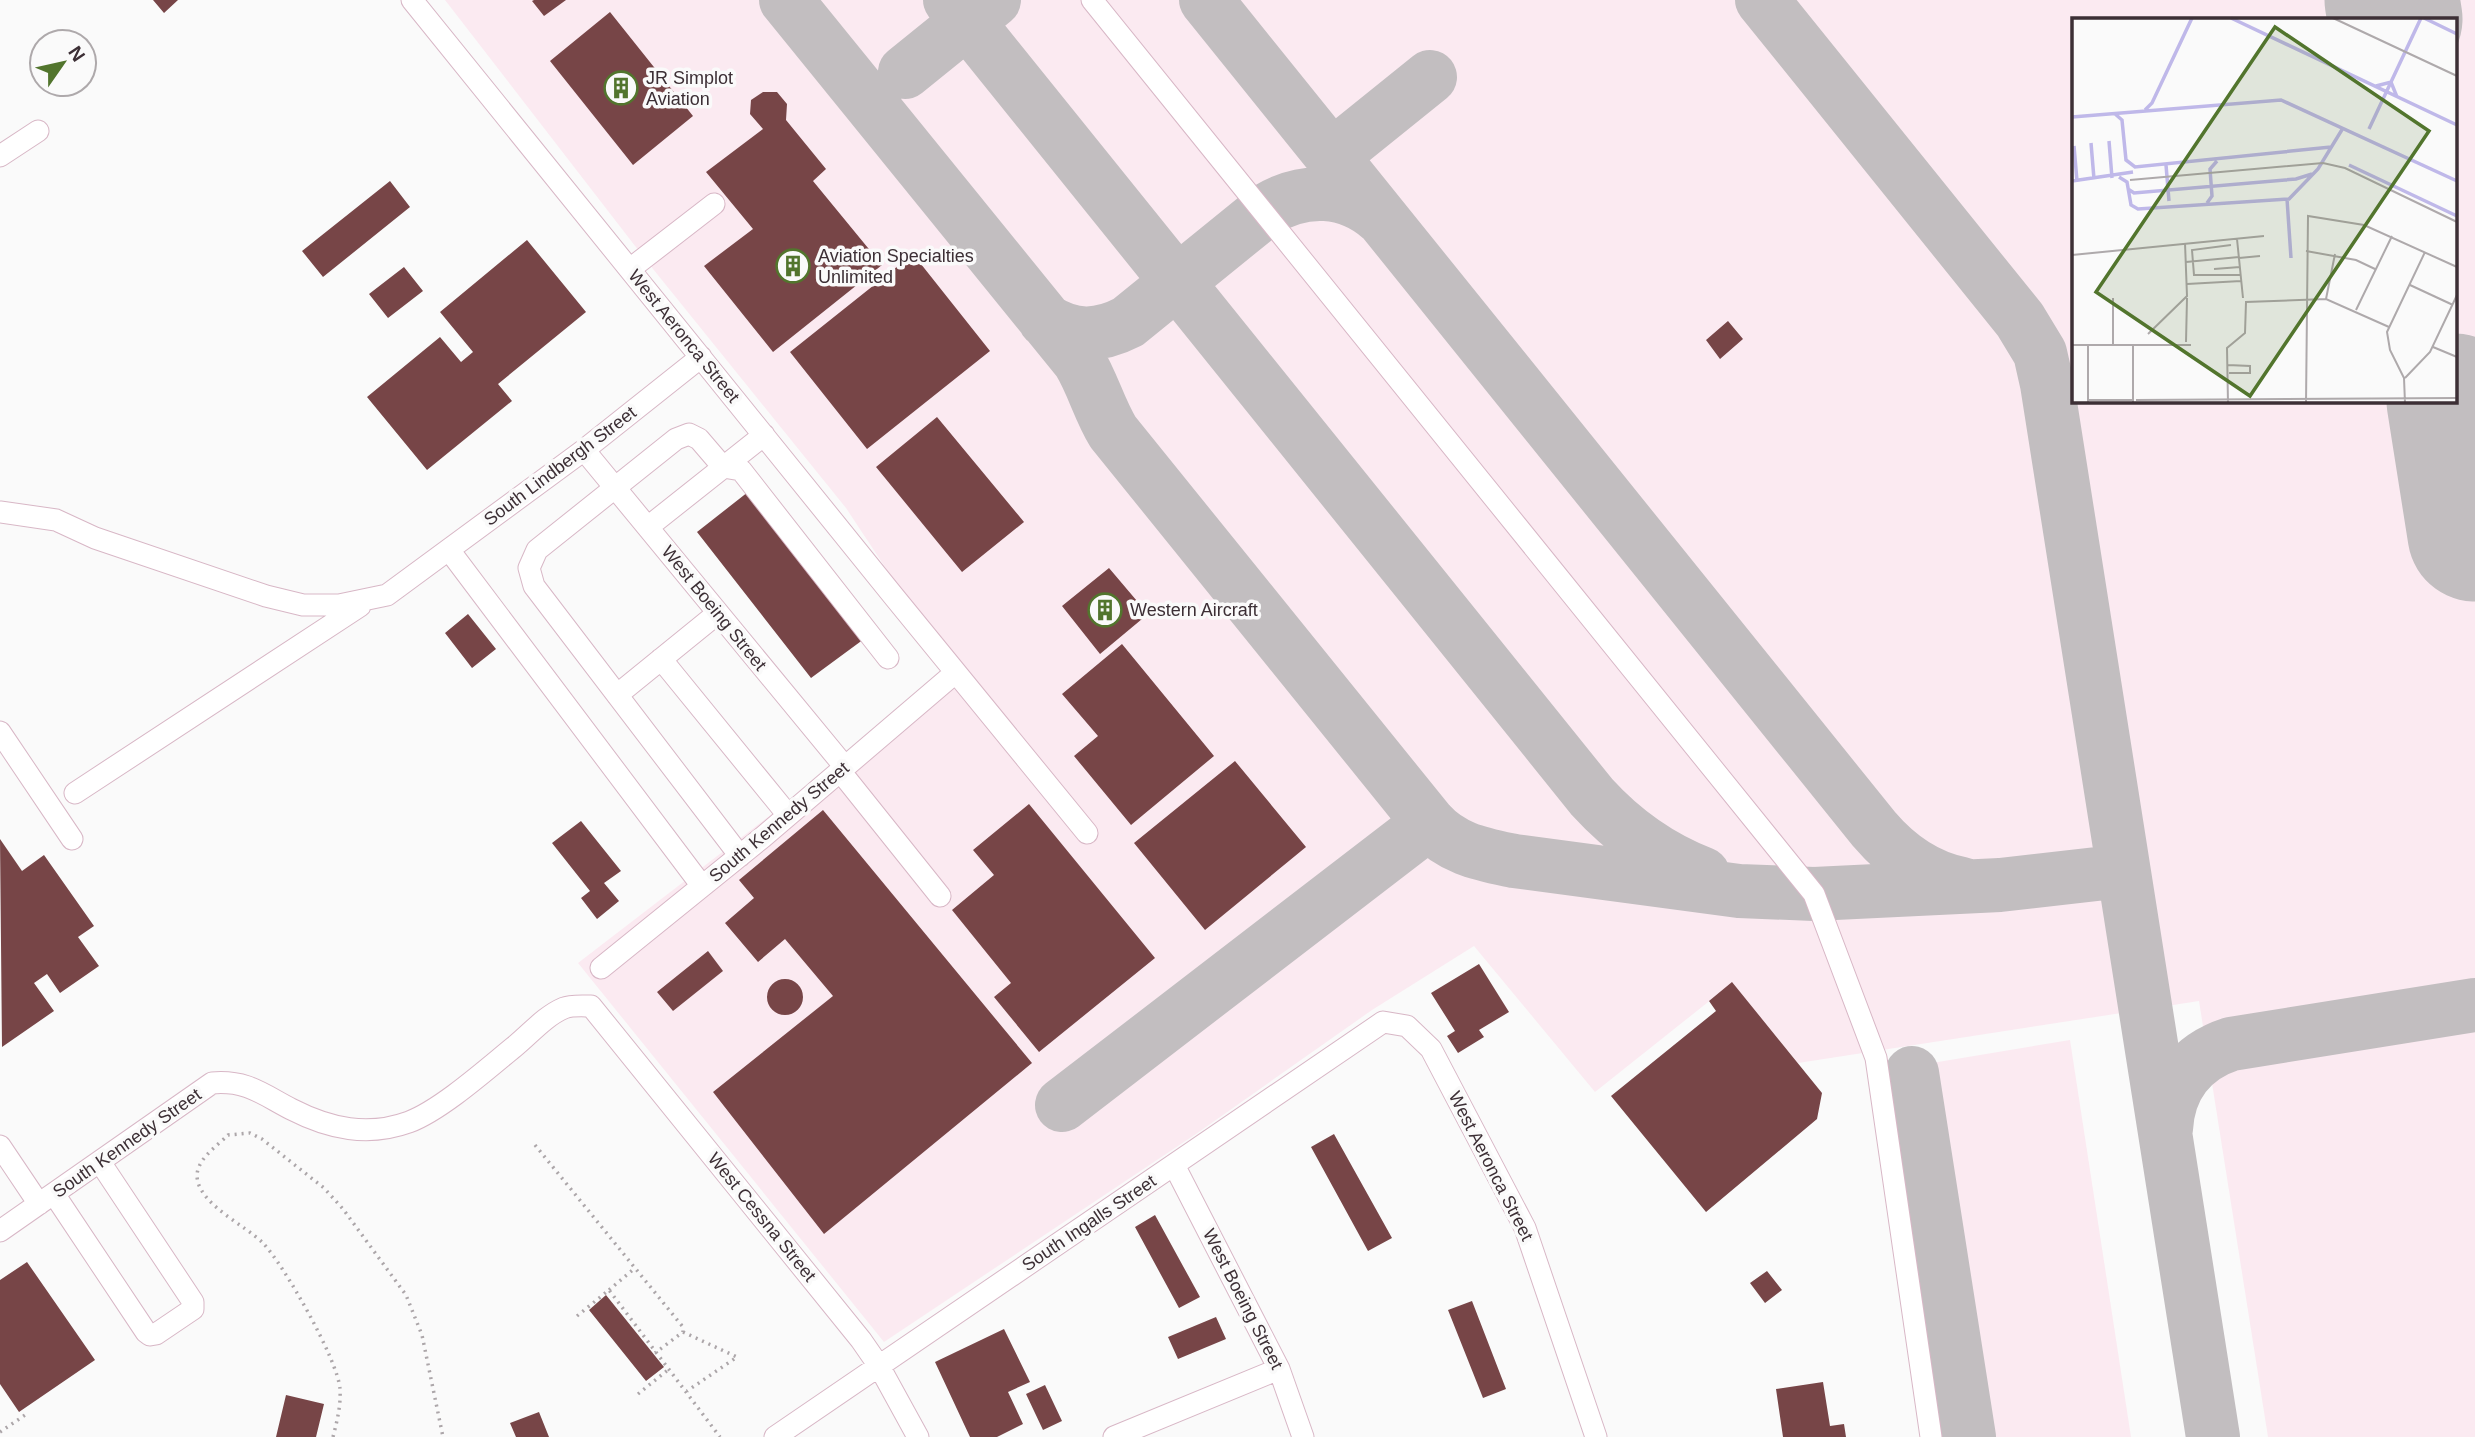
<svg xmlns="http://www.w3.org/2000/svg" width="2475" height="1437" font-family="Arial,sans-serif">
<rect width="100%" height="100%" fill="#fafafa"/>
<path fill="#fbeaf1" fill-rule="evenodd" d="M445,0h2030v1437h-207l-69,-436 -401,62 -66,-80 -137,109 -121,-146 -102,64 -176,124 -312,208 -306,-379 377,-290 -109,-165 -197,-244zM2074,19h382v382h-382z
M2070,1040l61,397h-185l-56,-367z"/>
<g fill="none" stroke-linecap="round" stroke-linejoin="round">
<path stroke="#c2bec0" stroke-width="54" d="M786,0l293,361c14,23 20,48 34,71l316,391c23,26 52,31 85,38l225,30 75,3 186,-9 123,-14
M950,0l642,797c31,34 67,60 111,77
M1206,0l668,829c23,27 52,48 88,55
M1762,0l258,320 20,33 7,31 166,1053
M905,72l89,-72
M1332,156l98,-79
M1045,320c28,18 54,17 83,2l138,-112c38,-23 81,-22 115,8
M1912,1073l57,364
M1062,1105l367,-282
M2166,1129c2,-42 25,-72 65,-85l244,-39"/>
<path stroke="#c2bec0" stroke-width="135" d="M2392,0l3,19
M2454,401l21,133"/>
</g>
<path fill="#774547" d="M153,0h25l-14,13z
M534,0h32l-22,16 -12,-15z
M610,12l83,104 -60,49 -83,-104z
M763,92h14l10,12 -1,16 40,49 -13,12 69,84 -109,87 -69,-86 49,-37 -47,-57 57,-43 -13,-15 1,-14z
M390,181l20,26 -87,70 -21,-26z
M527,240l59,72 -88,72 14,17 -85,69 -60,-73 73,-60 21,25 12,-10 -33,-40z
M913,254l77,97 -123,98 -77,-97z
M404,267l19,24 -35,27 -19,-24z
M1728,321l15,18 -23,20 -14,-19z
M937,417l87,105 -62,50 -86,-105z
M748,492l116,147 -53,39 -114,-146z
M1109,568l39,46 -48,40 -38,-48z
M468,614l28,35 -24,19 -27,-35z
M1122,644l92,112 -83,69 -57,-69 24,-20 -36,-42z
M1235,761l71,86 -101,83 -71,-87z
M1029,804l126,154 -116,94 -45,-55 17,-14 -59,-73 42,-35 -21,-25z
M823,810l209,253 -208,171 -111,-142 120,-96 -48,-57 -27,23 -33,-39 29,-25 -15,-18z
M581,821l40,50 -17,12 15,18 -22,18 -16,-21 9,-7 -38,-48z
M0,839l22,32 22,-16 50,71 -16,11 21,29 -39,27 -13,-19 -13,9 20,28 -52,36z
M708,951l15,20 -50,40 -16,-19z
M1479,964l30,48 -30,18 5,7 -26,16 -11,-17 8,-5 -24,-38z
M767 997a18 18 0 1 1 36 0a18 18 0 1 1-36 0Z
M1732,982l90,111 -5,26 -111,93 -95,-116 105,-85 -7,-10z
M1334,1134l58,104 -24,13 -57,-104z
M1155,1215l45,82 -21,11 -44,-81z
M27,1262l68,98 -76,52 -19,-28v-104z
M1767,1271l15,19 -17,13 -15,-20z
M606,1295l58,72 -18,14 -57,-71z
M1472,1301l34,88 -23,9 -35,-88z
M1216,1317l10,22 -48,20 -10,-22z
M1004,1329l26,53 -22,10 15,32 -26,13h-27l-35,-75z
M1823,1382l7,44 14,-2 2,13h-63l-7,-48z
M1045,1385l17,36 -19,9 -17,-36z
M286,1395l38,9 -8,33h-40z
M539,1412l10,25h-33l-6,-14z"/>
<g fill="none" stroke-linecap="round" stroke-linejoin="round">
<defs>
<path id="minor" d="M412,0c225,278 448,557 675,833
M1092,0l722,894 62,164 55,379
M0,156l38,-25
M630,269l84,-65
M584,450l261,317
M0,512l56,8 39,18 171,58 37,9h36l48,-10 197,-145 117,-93
M648,527l116,-92
M449,550l253,336
M661,659l127,156
M617,695l101,-82
M0,732l72,107
M840,771l100,125
M75,793l285,-187
M740,856l-206,-270 -5,-18 8,-18 139,-111 13,-5 10,5 24,28 18,3 147,188
M601,968l162,-131 192,-164
M0,1146l39,58
M1174,1165l105,204 24,68
M54,1194l92,138 4,3 6,-1 37,-25v-7l-93,-140
M0,1231l212,-148c35,-3 50,11 79,26 39,20 77,28 118,13 32,-12 78,-53 105,-75 16,-13 31,-31 50,-39 7,-3 19,-2 27,-2l270,334 18,26 39,71
M775,1437l608,-415 24,4 24,23 94,179 71,209
M1114,1437l165,-68"/>
</defs>
<use href="#minor" stroke="#d8b7c6" stroke-width="23"/>
<path stroke="#aca6a9" stroke-width="3.5" stroke-dasharray="2 5" stroke-linecap="butt" d="M535,1145l148,182v5l-28,21
M609,1290l26,-22
M577,1316l32,-26 111,147
M683,1332l54,25 -50,34
M638,1394l31,-25
M0,1432l28,-19
M333,1437c4,-16 8,-31 7,-48 -2,-29 -56,-124 -77,-146 -18,-18 -65,-39 -66,-67 0,-17 20,-30 31,-41l22,-2 12,6 62,49 19,21 63,86 16,40 21,102"/>
<use href="#minor" stroke="#fff" stroke-width="21"/>
</g>
<defs>
<symbol id="building-ring" viewBox="-11 -11 22 22"><circle r="9.5" fill="#fafafa" stroke="#52752d" stroke-width="1.5"/><path d="M-4-6H4V6H1V3H-1V6H-4ZM-2.5-4.3h1.7v1.8h-1.7ZM.8-4.3h1.7v1.8H.8ZM-2.5-1h1.7V.8h-1.7ZM.8-1h1.7V.8H.8Z" fill="#52752d"/></symbol>
</defs>
<g fill-rule="evenodd">
<use href="#building-ring" x="602" y="69" width="38" height="38"/>
<use href="#building-ring" x="774" y="247" width="38" height="38"/>
<use href="#building-ring" x="1086" y="591" width="38" height="38"/>
</g>
<g text-anchor="middle" stroke-width="7" stroke-linejoin="round" paint-order="stroke">
<g font-size="18" fill="#3c2f35" stroke="#fafafa" text-anchor="start">
<text x="646" y="84">JR Simplot<tspan x="646" dy="21">Aviation</tspan></text>
<text x="818" y="262">Aviation Specialties<tspan x="818" dy="21">Unlimited</tspan></text>
<text x="1130" y="616">Western Aircraft</text>
</g>
<g font-size="18" fill="#3c2f35" stroke="#fafafa">
<text transform="translate(684 336) rotate(51)" y="6">West Aeronca Street</text>
<text transform="translate(560 466) rotate(-37)" y="6">South Lindbergh Street</text>
<text transform="translate(714 608) rotate(51)" y="6">West Boeing Street</text>
<text transform="translate(779 822) rotate(-40)" y="6">South Kennedy Street</text>
<text transform="translate(127 1143) rotate(-35)" y="6">South Kennedy Street</text>
<text transform="translate(1491 1166) rotate(63)" y="6">West Aeronca Street</text>
<text transform="translate(762 1217) rotate(51)" y="6">West Cessna Street</text>
<text transform="translate(1089 1223) rotate(-34)" y="6">South Ingalls Street</text>
<text transform="translate(1243 1299) rotate(63)" y="6">West Boeing Street</text>
</g>
</g>
<g transform="translate(2072 18)">
<rect width="385" height="385" fill="#fafafa"/>
<path fill="none" stroke="#bfb8e9" stroke-width="3.5" d="M159,0l226,107M352,0l33,16M304,68l15,-4 6,15M73,92l7,-7 40,-85M42,95l8,7 4,40 9,7 196,-20M0,99l209,-17 176,81M297,111l52,-111M37,123l3,37M19,125l3,36M2,128l3,35M94,147l3,36M277,147l108,51M47,159l8,5 4,23 7,4 151,-10 29,-30 25,-41M0,163l61,-9M56,171l6,4 162,-14 16,-5M215,181l4,59M135,185l5,-7 -2,-27 7,-8"/>
<path fill="none" stroke="#aea9ab" stroke-width="2" d="M261,0l124,58M58,162l193,-17 22,5 112,54M165,221l6,59M159,227l-39,5 2,25h47M234,233l50,9 19,9M0,237l192,-19M167,240l21,-2M114,244l53,-5M142,251l26,-2M115,266l54,-3M338,267l43,20M254,281l9,-45M284,292l36,-74M76,316l39,-38 -2,-53M114,324l1,-44M0,327h119M16,327v58M41,328v-48M61,328v57M361,329l24,10M156,347l22,1v7h-21M333,360l25,-26 27,-57M16,382h45M64,382l321,-2M156,385l-1,-55 18,-15 1,-31 80,-3 63,28M234,385l2,-187 56,9 93,42M333,385l-1,-25 -14,-28 -3,-18 38,-80"/>
<path fill="#52752d" fill-opacity="0.15" stroke="#52752d" stroke-width="3.5" d="M203,9l154,104 -179,265 -154,-104z"/>
<rect width="385" height="385" fill="none" stroke="#3c2f35" stroke-width="3.5"/>
</g>
<g transform="translate(63 63) rotate(56)"><circle r="33" fill="#fafafa" stroke="#aea9ab" stroke-width="2"/>
<path d="M0-5L12 26L0 18L-12 26Z" fill="#52752d"/>
<text y="-10" font-size="19" font-weight="bold" text-anchor="middle" fill="#3c2f35">N</text>
</g>
</svg>
